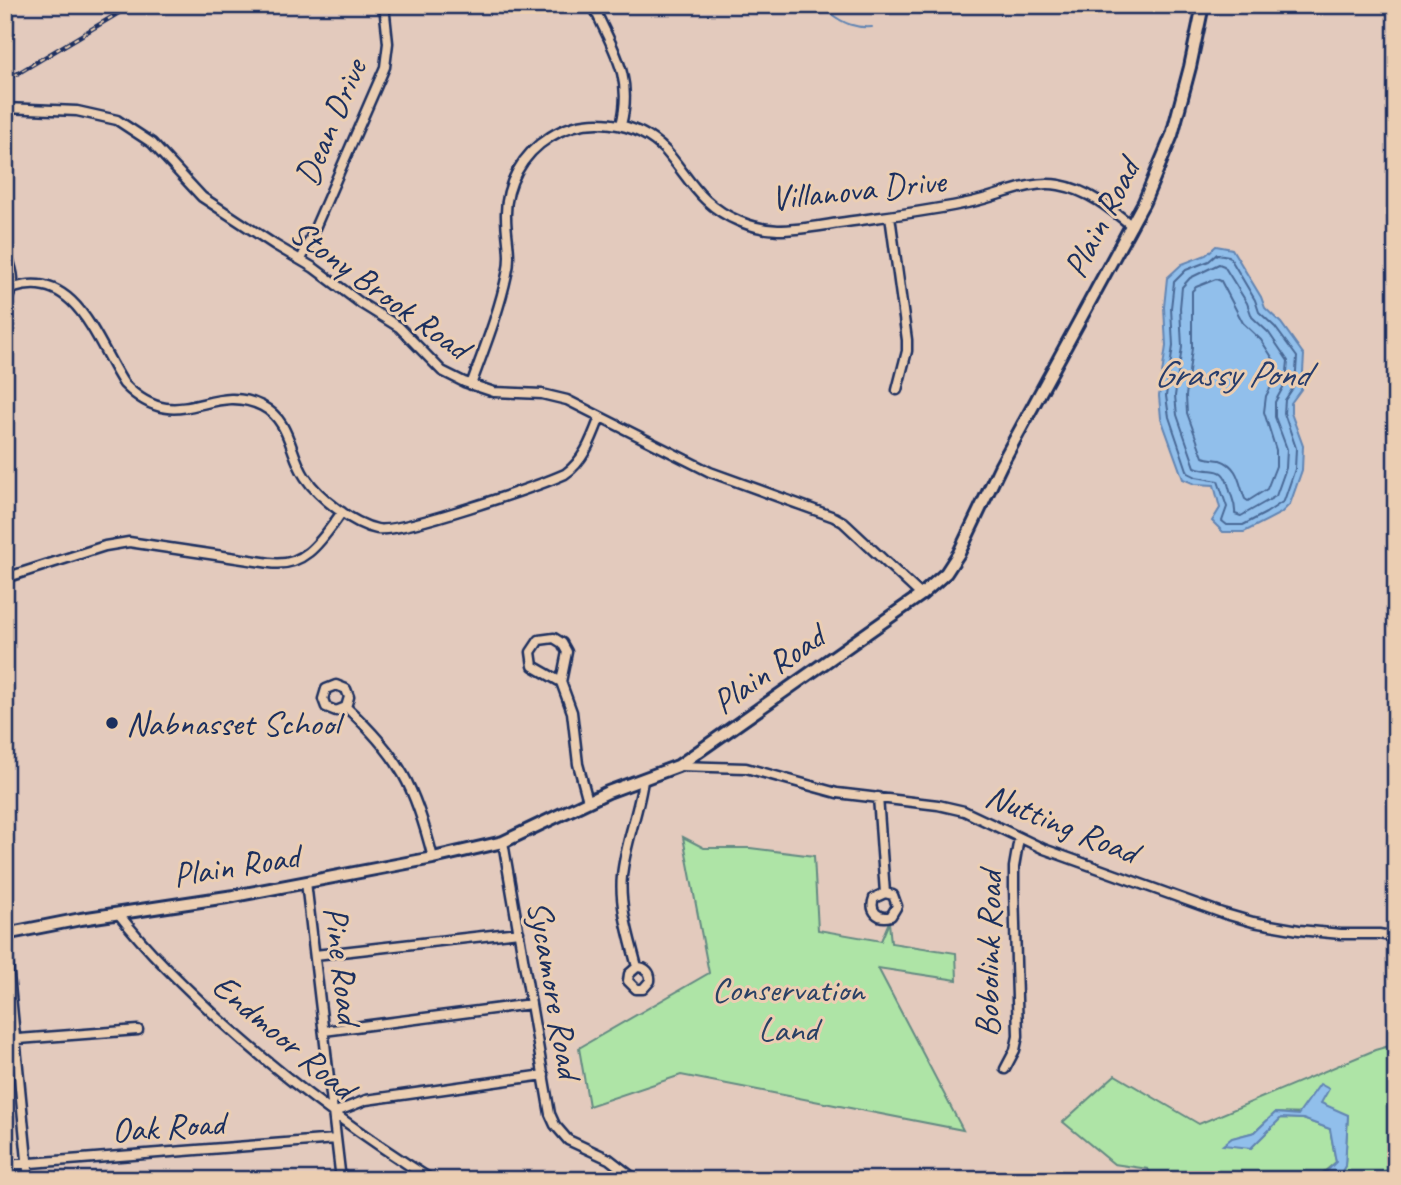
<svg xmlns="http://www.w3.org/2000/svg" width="1401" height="1185" font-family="Caveat,sans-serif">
<rect width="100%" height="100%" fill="#e3cabd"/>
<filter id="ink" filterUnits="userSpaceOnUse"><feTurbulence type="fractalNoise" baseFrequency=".0143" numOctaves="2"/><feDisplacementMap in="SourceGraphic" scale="14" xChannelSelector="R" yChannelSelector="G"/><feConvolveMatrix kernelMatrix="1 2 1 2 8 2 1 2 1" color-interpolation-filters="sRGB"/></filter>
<g filter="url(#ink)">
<path fill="#aee4a6" stroke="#648a82" stroke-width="2" d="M683,837l21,11h46l64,8 4,74 63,11 8,-19 2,21 65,10 1,27 -79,-12 85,162 -282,-55 -92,31 -10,-58 130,-75z
M1396,1044v136h-59l8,-14 3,-51 -73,-2 -20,19 -22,6 18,10 30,-30 22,1 27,10 6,33 -22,18h-160l-6,-11 -34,-5 -51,-42 52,-47 84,49 176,-74z"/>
<path fill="#91bfeb" stroke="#6285b3" stroke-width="2" d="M1216,246l16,3 29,48 4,11 16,15 23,32 -2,33 -11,15v10l12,33 -1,24 -12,34 -9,9 -37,19h-21l-11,-11 8,-13 -6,-23 -19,-1 -12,-5 -22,-61 -2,-22 7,-50 -2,-39 3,-29 15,-14 24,-9z
M1320,1084l9,5 -8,14 27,12 -3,51 -8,14h-19l18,-18 -6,-33 -27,-10 -22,-1 -30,30 -28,-3 9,-7 23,-6 20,-19 23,2z"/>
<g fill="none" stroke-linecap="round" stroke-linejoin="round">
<path stroke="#4a6996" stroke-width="2" d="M1217,254l12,2 26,44 4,12 16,15 22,30 -2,28 -10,15 -1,13 12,35 -1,21 -11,32 -18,12 -23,12h-16l-5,-4 5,-14 -9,-26 -22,-4 -8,-4 -19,-56 -3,-21 7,-50 -2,-38 3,-26 12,-12 23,-9z
M1219,264l5,2 23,37 5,14 17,16 19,28 -2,21 -11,20v15l12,32 -1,19 -10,28 -35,20 -6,-2c1,-10 -3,-15 -5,-23 -7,-29 -15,-16 -35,-24l-18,-52 -2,-19 7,-49 -2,-39 2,-21 8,-9z
M1216,279l5,2 22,42 18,17 16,25 -1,13 -10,18 -2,16 12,38v16l-9,23 -19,12 -3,-2c-6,-15 -6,-33 -25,-39 -5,-1 -12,-1 -17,-3l-16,-44 -1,-17 6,-48v-57l4,-4z"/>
<path stroke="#6285b3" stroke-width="2" d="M830,5v8c14,11 25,15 42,14"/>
<defs>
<path id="street" d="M593,5c19,44 41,70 28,120
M1188,5l14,3
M5,108l72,3 40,9 35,23 50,54 73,48 39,23 48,36 37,23 43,44 22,11 30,10 48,2 25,6 143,72 124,45 9,5 78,73
M890,216l17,124v11l-10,39
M5,250c8,22 13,32 0,53
M301,260l84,-193 3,-24 -4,-38
M14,288c62,-20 83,55 110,96 54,55 86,-4 138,22 29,15 27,47 43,71 14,21 48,47 72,52 22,5 161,-43 188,-55 19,-13 27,-36 35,-57
M471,385c13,-36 28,-73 36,-111 5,-20 -1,-37 -1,-57 -1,-32 16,-63 44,-80 36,-23 86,-17 116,14 14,16 25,35 40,49 19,18 46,29 72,30 23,0 46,-5 68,-8 42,-6 85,-11 126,-20 28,-6 58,-22 87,-17 29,5 51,23 73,41
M5,578l100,-32 24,-4 141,21c36,5 53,-25 72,-51
M561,682l-28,-16 -2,-14 8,-12 15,-2 8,5 5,9 -6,30 11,30 6,52 10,37
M346,707l-10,4 -10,-4 -3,-8 3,-10 10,-4 10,4 3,8 -3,10c54,50 69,79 87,151
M678,766l68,2 91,25 101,12 26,6 80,38 178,64 31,9 46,8 42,4h38l17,3
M878,797l7,96 -11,5c-5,13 4,22 17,18l6,-10 -4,-11 -8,-2
M503,842l47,272 5,11 13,15 41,19 27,21
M306,882l35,298
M118,913c29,38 65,72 100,105 66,61 138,114 214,162
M5,934l24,246
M1393,936l3,-20
M315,955l204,-23
M637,967c9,0 14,6 13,14l-7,8h-7l-8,-8 1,-7 8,-7c-7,-28 -18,-61 -15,-91 3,-33 17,-64 21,-96
M324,1031l207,-27
M5,1040l133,-10
M1005,1069l10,-19 3,-14 -4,-149v-20l5,-29
M333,1113l33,-13 178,-25
M5,1165l331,-26"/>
<path id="secondary" d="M5,934l76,-15 153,-23 199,-38 70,-16 105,-50 70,-26 243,-171 25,-22 13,-20 42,-88 143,-263 28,-67 18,-68 13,-62"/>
</defs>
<use href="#street" stroke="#1b2f5e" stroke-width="13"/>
<use href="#secondary" stroke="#1b2f5e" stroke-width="16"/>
<use href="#street" stroke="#ebceb2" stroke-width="8"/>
<use href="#secondary" stroke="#ebceb2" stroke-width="10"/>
<defs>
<path id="rail" d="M5,81l127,-76"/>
</defs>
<use href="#rail" stroke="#1b2f5e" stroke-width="4.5"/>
<use href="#rail" stroke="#ebceb2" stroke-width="2" stroke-dasharray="5" stroke-linecap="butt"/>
</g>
</g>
<circle fill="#1b2f5e" stroke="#ebceb2" stroke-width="2.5" cx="112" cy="723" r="7"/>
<g text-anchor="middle" stroke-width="6" stroke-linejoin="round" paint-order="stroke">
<g font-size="35" fill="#1b2f5e" stroke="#ebceb2">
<text transform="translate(330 122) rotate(-67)" y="12">Dean Drive</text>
<text transform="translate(858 189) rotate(-6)" y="12">Villanova Drive</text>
<text transform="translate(1101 218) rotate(-63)" y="12">Plain Road</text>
<text transform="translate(380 289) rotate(36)" y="12">Stony Brook Road</text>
<text transform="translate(768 669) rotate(-35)" y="12">Plain Road</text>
<text transform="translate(1062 823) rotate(22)" y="12">Nutting Road</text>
<text transform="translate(236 865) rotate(-9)" y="12">Plain Road</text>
<text transform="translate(988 954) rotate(-89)" y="12">Bobolink Road</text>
<text transform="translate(343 965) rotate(83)" y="12">Pine Road</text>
<text transform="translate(555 989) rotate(80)" y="12">Sycamore Road</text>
<text transform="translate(284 1036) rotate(40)" y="12">Endmoor Road</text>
<text transform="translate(168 1126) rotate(-4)" y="12">Oak Road</text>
</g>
<g font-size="35" fill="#1b2f5e" stroke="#ebceb2" text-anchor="start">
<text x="126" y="735">Nabnasset School</text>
</g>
<g font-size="35" fill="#2a4165" stroke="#ebceb2">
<text x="788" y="1001">Conservation<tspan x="788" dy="40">Land</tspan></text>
</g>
<g font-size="37" font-style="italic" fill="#273d6c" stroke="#ebceb2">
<text x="1231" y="386">Grassy Pond</text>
</g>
</g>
<rect width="1401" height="1185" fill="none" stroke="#ebceb2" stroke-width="28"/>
<rect x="14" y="14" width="1373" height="1157" fill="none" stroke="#1b2f5e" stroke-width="2.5" filter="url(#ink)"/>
</svg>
